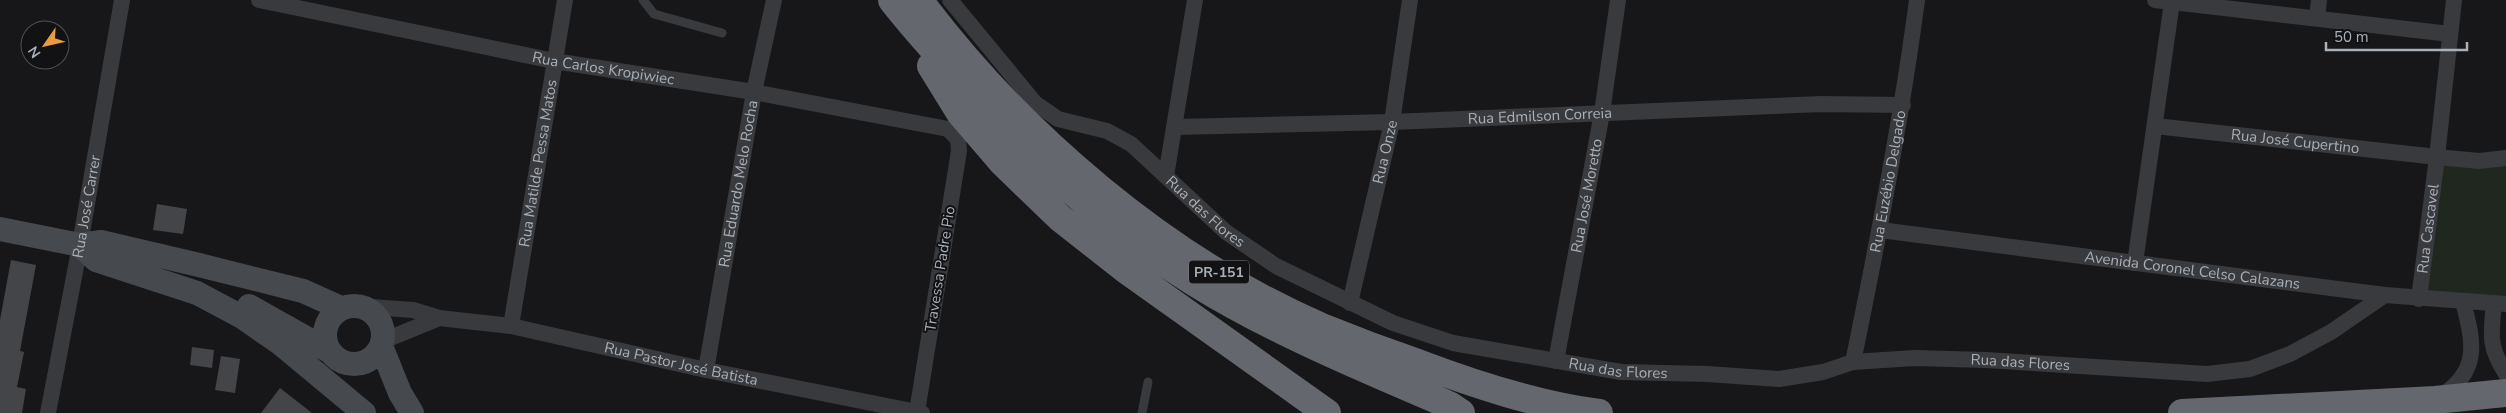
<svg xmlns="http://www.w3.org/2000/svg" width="2506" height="413" font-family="'Nunito Sans',sans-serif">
<rect width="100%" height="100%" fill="#171719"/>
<path fill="#1f271f" d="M2440,161l66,1v136l-84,-5z"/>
<path fill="#444549" d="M157,204l30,5 -4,25 -30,-4z
M11,260l25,5 -16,86 4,1 -7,35 9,2 -4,24h-22v-93z
M192,347l22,3 -2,18 -22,-3z
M221,356l19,3 -5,34 -20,-3z
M280,388l32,25h-51z"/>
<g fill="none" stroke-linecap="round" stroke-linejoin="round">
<path stroke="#383a3e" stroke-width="9" d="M643,0l11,14 68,19
M1142,413l6,-31"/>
<g stroke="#383a3e" stroke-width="16">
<path id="s1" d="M259,0l295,61 200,31 194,37 10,10 1,12 -42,261"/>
<path id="s2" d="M950,0l85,103 23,16 49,12 24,13 95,88 50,34 117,57 60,20 168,29 86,2 72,5 44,-7 30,-10 61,-4 72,2 221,14 43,-5 40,-15 41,-22 54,-37"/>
<path d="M2155,0l295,34"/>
<path d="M2317,18l2,-18"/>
<path id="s3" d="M2155,126l282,31 42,4 27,-3"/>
<path id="s4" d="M1175,127l217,-5 429,-18 82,1"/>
<path d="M1166,176l29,-176"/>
<path id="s5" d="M1880,230l505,65 121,9"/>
<path d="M2135,263l37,-261"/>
<path id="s6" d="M2419,299l18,-142 17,-157"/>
<path id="s7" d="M1350,303l42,-181 18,-122"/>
<path d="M2494,303c-3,32 -6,43 12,71"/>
<path id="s8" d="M357,306l56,4 26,8 72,8 195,44 216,43"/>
<path id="s9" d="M511,326l54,-326"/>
<path d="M383,341l56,-23"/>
<path id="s10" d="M1556,361l46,-248 16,-113"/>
<path id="s11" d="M1853,362c25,-121 48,-240 64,-362"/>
<path id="s12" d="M706,370l48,-278 20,-92"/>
<path d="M2441,396c39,-25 33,-53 22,-94"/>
<path id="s13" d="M48,413l30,-157 44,-256"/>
</g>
<path stroke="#46494e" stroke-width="24" d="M0,229l80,16 21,-3 98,23 104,26 38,17
M80,245l16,15 101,33 45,24 39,27 83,69
M249,306l80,45
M325 335a29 29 0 1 1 58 0a29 29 0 1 1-58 0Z
M381,346l19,47 12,20"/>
<path stroke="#64686e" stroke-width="28" d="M892,0c19,25 41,48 61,72 72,80 149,153 241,210 79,49 169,86 255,123l12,8
M919,0c100,134 249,261 403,327 32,13 64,25 96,36 58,22 119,42 181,50
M931,66l29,47 42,49 58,56 65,51 202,144
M2182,413l253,-13 71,-7"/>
</g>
<g text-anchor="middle" stroke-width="4" stroke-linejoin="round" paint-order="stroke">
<rect fill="#121214" stroke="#7c8187" stroke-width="1" x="1189" y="260.5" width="60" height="23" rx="4"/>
<g font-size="14" font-weight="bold" fill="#aab0b8">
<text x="1219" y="277">PR-151</text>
</g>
<g font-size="15" fill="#aab0b8" stroke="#121214">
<text dy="5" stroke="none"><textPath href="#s1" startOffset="351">Rua Carlos Kropiwiec</textPath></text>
<text dy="5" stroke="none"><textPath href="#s4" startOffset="365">Rua Edmilson Correia</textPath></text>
<text dy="5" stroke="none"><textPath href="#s3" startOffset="141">Rua José Cupertino</textPath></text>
<text dy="5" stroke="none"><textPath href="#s7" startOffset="155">Rua Onze</textPath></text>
<text dy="5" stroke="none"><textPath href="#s9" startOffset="165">Rua Matilde Pessa Matos</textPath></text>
<text dy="5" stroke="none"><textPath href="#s11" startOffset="184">Rua Euzébio Delgado</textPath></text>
<text dy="5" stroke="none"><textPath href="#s12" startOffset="189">Rua Eduardo Melo Rocha</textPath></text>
<text dy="5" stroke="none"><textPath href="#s10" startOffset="168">Rua José Moretto</textPath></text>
<text dy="5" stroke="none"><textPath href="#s13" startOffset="210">Rua José Carrer</textPath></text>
<text dy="5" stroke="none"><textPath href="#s2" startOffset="340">Rua das Flores</textPath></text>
<text dy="5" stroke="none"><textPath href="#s6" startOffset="71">Rua Cascavel</textPath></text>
<text transform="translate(940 269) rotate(-81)" y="5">Travessa Padre Pio</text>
<text dy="5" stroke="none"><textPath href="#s5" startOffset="315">Avenida Coronel Celso Calazans</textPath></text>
<text dy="5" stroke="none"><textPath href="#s8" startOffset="330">Rua Pastor José Batista</textPath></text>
<text dy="5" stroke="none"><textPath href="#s2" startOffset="1195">Rua das Flores</textPath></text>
<text dy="5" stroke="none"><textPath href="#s2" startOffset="790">Rua das Flores</textPath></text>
</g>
</g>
<g transform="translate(45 45) rotate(236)"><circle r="24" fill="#121214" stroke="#4f5156"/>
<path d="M0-4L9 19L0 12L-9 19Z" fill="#ea9b3e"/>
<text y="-8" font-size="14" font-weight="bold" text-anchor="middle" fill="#aab0b8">N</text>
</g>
<path d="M2326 42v8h141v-8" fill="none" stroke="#aab0b8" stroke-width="2.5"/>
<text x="2334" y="42" font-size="15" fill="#aab0b8" stroke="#121214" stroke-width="4" paint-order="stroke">50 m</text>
</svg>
